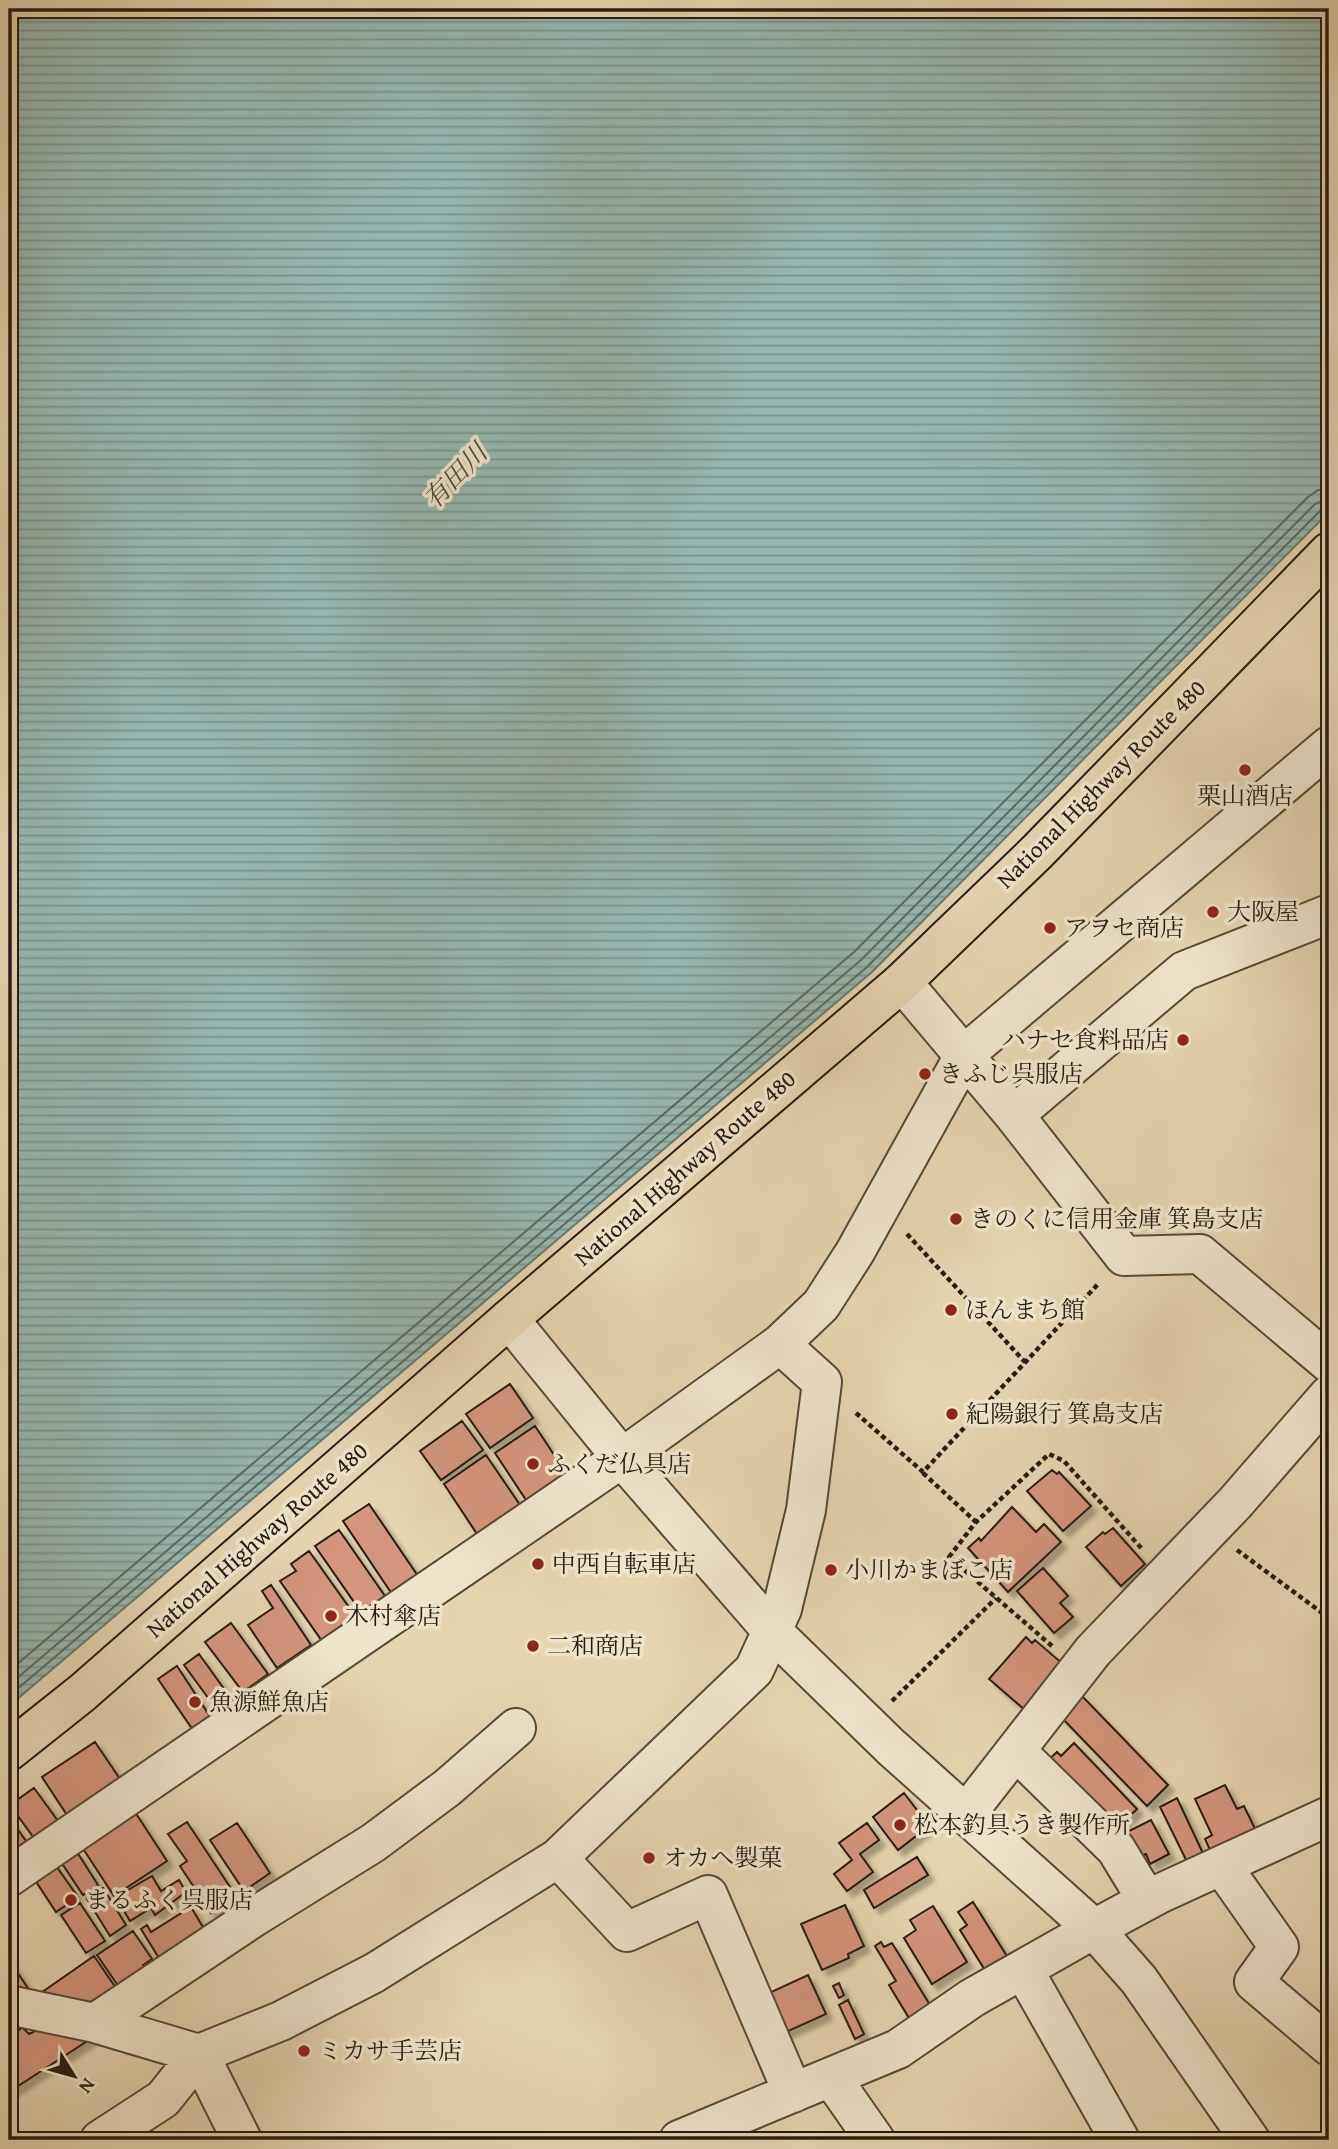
<svg xmlns="http://www.w3.org/2000/svg" width="1338" height="2149" font-family="'Gentium Book Plus','Noto Serif JP',serif">
<defs>
<pattern id="water-rules" width="6" height="5" patternUnits="userSpaceOnUse" patternTransform="scale(1.75)"><rect width="6" height="5" fill="#97b8b2"/><path d="M0 2.5h6" fill="none" stroke="#7b9590"/></pattern>
<filter id="shadow"><feDropShadow dx="6" dy="6" stdDeviation="2" flood-color="#0004"/></filter>
</defs>
<rect width="100%" height="100%" fill="#e5d5b1"/>
<filter id="stains"><feTurbulence type="fractalNoise" baseFrequency=".00286" numOctaves="4"/><feColorMatrix values="0 0 0 0 .2 0 0 0 0 .09 0 0 0 0 .02 0 0 0 .5 -.17"/></filter>
<radialGradient id="worn" r=".72"><stop offset=".6" stop-color="#630" stop-opacity="0"/><stop offset="1" stop-color="#630" stop-opacity=".3"/></radialGradient>
<path fill="url(#water-rules)" stroke="#697a73" stroke-width="2" d="M16,9h1313v503l-457,460 -863,734v-1692z"/>
<g fill="none" stroke-linecap="round" stroke-linejoin="round">
<path stroke="#5e6a63" stroke-width="2" d="M9,1671l845,-719 454,-455 10,-7 11,-1
M9,1685l852,-725 454,-456 14,-5
M9,1696l858,-729 454,-457 8,-2"/>
</g>
<path fill="#d3957b" stroke="#251c14" stroke-width="2" filter="url(#shadow)" d="M510,1384l23,34 -43,30 -24,-34z
M462,1421l21,29 -42,30 -21,-29z
M535,1426l33,50 -40,27 -33,-50z
M486,1455l34,50 -43,29 -33,-50z
M1052,1470l5,4 2,-2 32,34 -28,25 -36,-40z
M369,1504l49,72 -26,18 -49,-73z
M1012,1507l24,25 8,-8 17,18 -53,50 -40,-44 11,-10 2,3z
M1113,1528l32,36 -24,22 -35,-39 17,-15 2,2z
M339,1530l46,66 -24,16 -46,-66z
M309,1551l47,66 -34,24 -42,-60 16,-10 -5,-7z
M1043,1568l25,28 -8,7 13,14 -19,16 -37,-42z
M271,1585l40,60 -34,23 -29,-43 25,-17 -11,-17z
M231,1623l37,51 -25,18 -38,-50z
M1026,1637l6,6 3,-3 29,25 -39,45 -36,-31z
M199,1654l33,46 -15,10 -33,-45z
M177,1666l34,52 -18,12 -35,-51z
M1082,1696l86,89 -21,21 -86,-89z
M95,1742l25,37 -53,36 -25,-38z
M1074,1743l63,66 -25,24 -67,-70 12,-11 4,4z
M1225,1785l12,24 7,-3 14,29 -45,22 -8,-18 7,-4 -17,-36z
M34,1788l24,33 -24,17 -24,-33z
M904,1793l25,33 -31,24 -25,-33z
M1177,1798l31,66 -16,8 -32,-65z
M135,1812l32,49 -53,35 -32,-49z
M9,1817l19,27 -19,13z
M1151,1820l18,34 -19,10 -4,-10 -6,3 -13,-25z
M187,1822l49,74 -25,17 -31,-47 7,-5 -19,-27z
M237,1823l33,50 -26,18 -34,-51z
M867,1823l12,17 -19,14 13,18 -26,19 -13,-17 18,-14 -13,-17z
M77,1852l21,33 -15,10 -22,-33z
M917,1857l11,18 -54,33 -10,-18z
M54,1863l24,34 -22,15 -23,-35z
M152,1876l9,15 18,-11 7,12 -31,23 -4,-7 -21,13 -14,-24z
M103,1888l23,37 -16,11 -23,-37z
M973,1902l37,59 -22,14 -28,-45 7,-5 -9,-13z
M80,1903l25,38 -19,12 -25,-38z
M845,1905l19,41 -16,8 1,4 -27,12 -21,-46z
M933,1906l34,56 -35,22 -28,-46 12,-8 -6,-10z
M191,1907l16,27 -45,29 -21,-34 6,-4 4,7z
M133,1931l19,28 -9,6 4,8 -26,17 -24,-35z
M881,1942l3,5 8,-4 41,67 -21,13 -23,-38 7,-4 -21,-35z
M94,1956l24,35 -28,20 -55,-14z
M9,1960l27,40 -27,-6z
M808,1975l18,39 -42,19 -17,-39z
M839,1983l5,12 -5,3 -6,-12z
M848,2000l16,34 -9,5 -16,-34z
M47,2025l48,11 -86,56v-52l13,-13 7,7z"/>
<g fill="none" stroke-linecap="round" stroke-linejoin="round">
<defs>
<path id="minor" d="M902,982l112,133 110,141 76,-2 129,109
M1014,1115l170,-144 145,-57
M509,1319l113,139 151,174 118,115 203,182 45,51 111,160
M1016,1751l100,98 31,51
M966,1814l127,-163 142,-148 94,-108
M558,1858l69,74 81,-37 85,198
M1222,1866l57,81 -25,35 75,64
M9,1877l613,-419 158,-114 41,-39 34,-53 110,-198 364,-308
M1023,1969l97,171
M9,2005l86,18 104,31 43,86
M95,2023l159,-106 119,-74 74,-55 69,-60
M831,2077l44,63
M100,2140l63,-41 36,-45 82,-33 93,-48 184,-115 196,-188 28,-61 24,-99 16,-128 -42,-38
M679,2140l219,-91 74,-51 122,-69 65,-35 170,-78"/>
<path id="highway" d="M9,1751l73,-58 427,-374 393,-337 135,-130 292,-300"/>
</defs>
<use href="#minor" stroke="#554a3b" stroke-width="42"/>
<use href="#highway" stroke="#251c14" stroke-width="42"/>
<path stroke="#251c14" stroke-width="4.5" stroke-dasharray="5 3.5" stroke-linecap="butt" d="M907,1234l118,128
M856,1413l67,59 176,-189
M923,1473l53,49
M1237,1550l92,68
M1052,1646l-103,-89 27,-35 73,-68 15,7 78,88
M892,1701l104,-103"/>
<use href="#minor" stroke="#eee4cc" stroke-width="38"/>
<use href="#highway" stroke="#e5d5b1" stroke-width="38"/>
</g>
<g fill="#8f2418" stroke="#eee4cc" stroke-width="2.5">
<circle cx="1245" cy="770" r="7"/>
<circle cx="1213" cy="912" r="7"/>
<circle cx="1050" cy="928" r="7"/>
<circle cx="1183" cy="1040" r="7"/>
<circle cx="925" cy="1074" r="7"/>
<circle cx="956" cy="1219" r="7"/>
<circle cx="951" cy="1310" r="7"/>
<circle cx="952" cy="1414" r="7"/>
<circle cx="533" cy="1464" r="7"/>
<circle cx="538" cy="1564" r="7"/>
<circle cx="831" cy="1570" r="7"/>
<circle cx="331" cy="1616" r="7"/>
<circle cx="533" cy="1646" r="7"/>
<circle cx="195" cy="1702" r="7"/>
<circle cx="900" cy="1825" r="7"/>
<circle cx="649" cy="1858" r="7"/>
<circle cx="71" cy="1900" r="7"/>
<circle cx="304" cy="2051" r="7"/>
</g>
<g text-anchor="middle" stroke-width="7" stroke-linejoin="round" paint-order="stroke">
<g font-size="24" fill="#251c14" stroke="#eee4cc">
<text transform="translate(1101 784) rotate(-45)" y="8">National Highway Route 480</text>
<text transform="translate(685 1168) rotate(-41)" y="8">National Highway Route 480</text>
<text transform="translate(257 1540) rotate(-41)" y="8">National Highway Route 480</text>
</g>
<g font-size="24" fill="#251c14" stroke="#eee4cc" text-anchor="start">
<text x="1245" y="804" text-anchor="middle">栗山酒店</text>
<text x="1227" y="920">大阪屋</text>
<text x="1064" y="936">アヲセ商店</text>
<text x="1169" y="1048" text-anchor="end">ハナセ食料品店</text>
<text x="939" y="1082">きふじ呉服店</text>
<text x="970" y="1227">きのくに信用金庫 箕島支店</text>
<text x="965" y="1318">ほんまち館</text>
<text x="966" y="1422">紀陽銀行 箕島支店</text>
<text x="547" y="1472">ふくだ仏具店</text>
<text x="552" y="1572">中西自転車店</text>
<text x="845" y="1578">小川かまぼこ店</text>
<text x="345" y="1624">木村傘店</text>
<text x="547" y="1654">二和商店</text>
<text x="209" y="1710">魚源鮮魚店</text>
<text x="914" y="1833">松本釣具うき製作所</text>
<text x="663" y="1866">オカヘ製菓</text>
<text x="85" y="1908">まるふく呉服店</text>
<text x="318" y="2059">ミカサ手芸店</text>
</g>
<g font-size="26" font-style="italic" fill="#474b43" stroke="#eee4cc">
<text transform="translate(455 476) rotate(-46)" y="9">有田川</text>
</g>
</g>
<rect width="1338" height="2149" fill="none" stroke="#e5d5b1" stroke-width="35"/>
<rect x="10" y="10" width="1317" height="2128" fill="none" stroke="#251c14" stroke-width="3.5"/>
<rect x="18" y="18" width="1303" height="2114" fill="none" stroke="#251c14" stroke-width="2"/>
<g transform="translate(74 2076) rotate(127)" stroke="#eee4cc" stroke-width="5" paint-order="stroke">
<path d="M0-5L12 26L0 18L-12 26Z" fill="#251c14"/>
<text y="-10" font-size="19" font-weight="bold" text-anchor="middle" fill="#251c14">N</text>
</g>
<rect width="100%" height="100%" filter="url(#stains)"/>
<rect width="100%" height="100%" fill="url(#worn)"/>
</svg>
